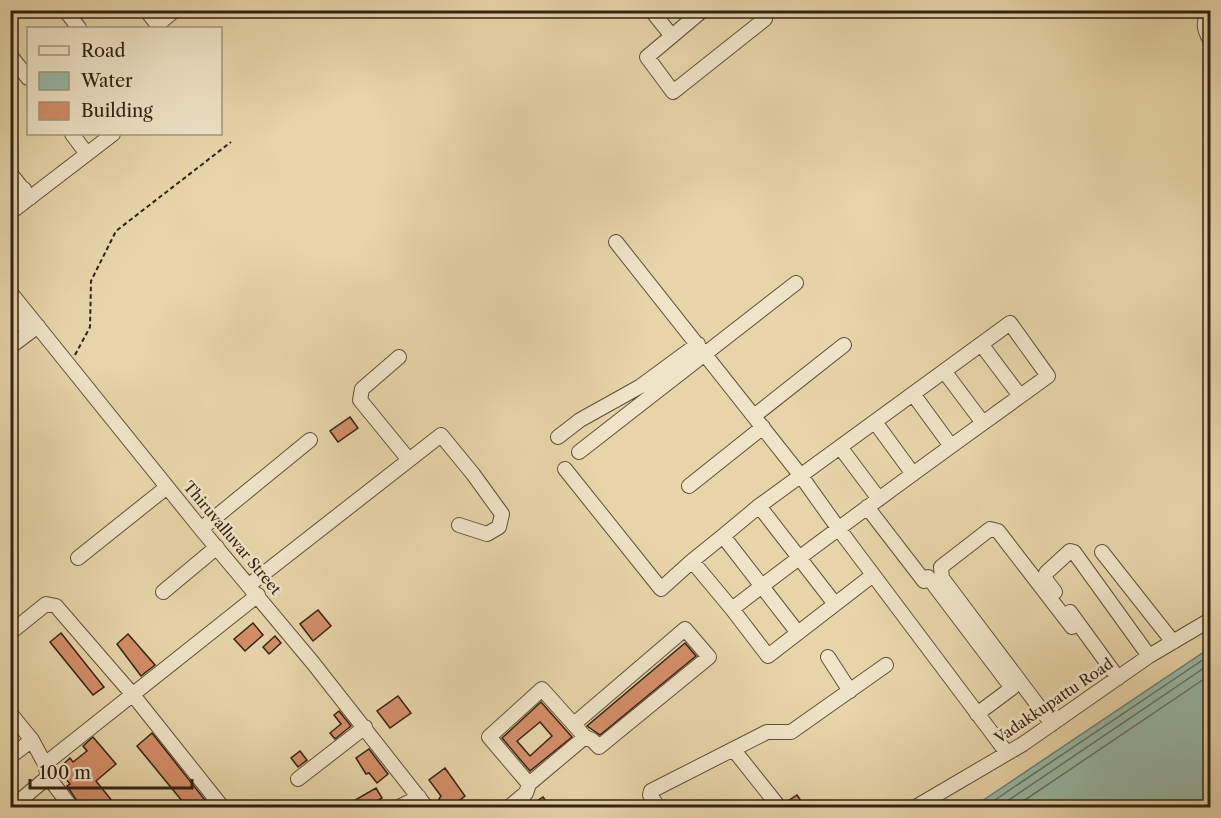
<svg xmlns="http://www.w3.org/2000/svg" width="1221" height="818" font-family="'Libre Caslon Text',serif">
<rect width="100%" height="100%" fill="#e7d5a9"/>
<filter id="stains"><feTurbulence type="fractalNoise" baseFrequency=".00333" numOctaves="4"/><feColorMatrix values="0 0 0 0 .2 0 0 0 0 .09 0 0 0 0 .02 0 0 0 .5 -.17"/></filter>
<radialGradient id="worn" r=".72"><stop offset=".6" stop-color="#630" stop-opacity="0"/><stop offset="1" stop-color="#630" stop-opacity=".3"/></radialGradient>
<path fill="#97b9a7" stroke="#6f7d6c" stroke-width="1.5" d="M1210,648v159h-237z"/>
<g fill="none" stroke-linecap="round" stroke-linejoin="round">
<path stroke="#646e5d" stroke-width="1.5" d="M983,808l227,-153
M997,808l213,-144
M1013,808l197,-133"/>
</g>
<path fill="#d48e69" stroke="#322313" stroke-width="1.5" fill-rule="evenodd" d="M350,417l8,11 -20,14 -8,-11z
M318,610l13,16 -18,15 -13,-17z
M253,623l10,12 -18,16 -11,-12z
M61,633l43,54 -11,8 -43,-53z
M128,634l27,31 -14,11 -24,-32z
M275,636l6,7 -12,11 -6,-7z
M685,643l11,13 -96,79 -13,-9z
M398,696l13,17 -21,15 -13,-17z
M541,702l31,35 -42,34 -28,-33zM540,722l12,14 -22,20 -13,-15z
M339,711l12,15 -16,13 -5,-6 11,-9 -7,-9z
M152,733l53,67 -9,7h-9l-50,-61z
M93,737l23,27 -20,17 21,26h-36l-14,-21 3,-2 -12,-15 12,-11 3,4 14,-11 -4,-5z
M369,749l19,25 -11,9 -8,-10 -3,1 -10,-16z
M300,751l7,9 -9,7 -7,-9z
M445,768l20,28 -14,11h-5l-7,-8 2,-3 -12,-16z
M376,788l6,10 -15,9h-24z
M797,795l8,12h-12l-5,-6z
M543,797l7,10h-22z"/>
<g fill="none" stroke-linecap="round" stroke-linejoin="round">
<defs>
<path id="minor" d="M65,10l14,18
M146,10l14,18
M651,10l20,25
M703,10l-56,47 26,35 92,-73 -6,-9
M1210,12c-8,10 -6,17 0,28
M157,25l18,-15
M10,55l18,23
M72,134l15,20
M10,173l20,25
M10,200l14,-11
M10,213l103,-79
M616,242l185,234 37,52 169,225
M10,292l191,237 112,134 114,145
M10,310l19,22
M981,344l39,52
M10,347l28,-21
M944,371l39,52
M913,394l38,52
M754,416l90,-71
M875,422l38,52
M558,437l22,-17 61,-34 57,-42
M840,447l39,52
M579,452l217,-169
M409,460l32,-25 32,39 29,40 -3,13 -12,7 -28,-9
M565,469l96,120 31,-28
M689,486l74,-59
M759,506l76,98
M867,507l57,74 4,-4 84,111 -35,26
M201,529l109,-89
M723,536l-31,25 40,48c103,-80 210,-156 316,-233l-38,-53 -251,183 -36,30 75,97
M1102,552l71,90
M78,558l89,-71
M249,585l160,-125 -49,-60 2,-11 37,-32
M163,592l54,-45
M1055,592l-9,-12v-7l24,-22 4,1 75,104
M732,609l36,47 105,-81
M1070,612l48,66
M10,633l36,-29 10,2 77,89 90,113
M828,657l22,34
M10,713l22,27 13,24 3,13 24,31
M1052,724l-110,-146 -1,-11 49,-38 8,2 74,96
M733,749l47,59
M10,757l22,-17
M45,764l213,-169
M298,779l67,-52
M529,784l56,-47
M11,808l37,-31
M397,808l22,-11
M508,808l18,-15 3,-9 -40,-47 53,-48 43,48 7,3 7,7 110,-90 -24,-28 -111,95
M659,808l-9,-13 1,-4 116,-59h24l95,-67
M914,808l109,-64 126,-88 61,-36"/>
</defs>
<use href="#minor" stroke="#5f5038" stroke-width="16"/>
<path stroke="#322313" stroke-width="2" stroke-dasharray="4.5 3" stroke-linecap="butt" d="M75,355l15,-28 1,-46 25,-50 115,-89"/>
<use href="#minor" stroke="#efe4c7" stroke-width="14"/>
</g>
<g text-anchor="middle" stroke-width="5" stroke-linejoin="round" paint-order="stroke">
<g font-size="15" fill="#322313" stroke="#efe4c7">
<text transform="translate(232 538) rotate(50)" y="5">Thiruvalluvar Street</text>
<text transform="translate(1054 701) rotate(-34)" y="5">Vadakkupattu Road</text>
</g>
</g>
<rect width="1221" height="818" fill="none" stroke="#e7d5a9" stroke-width="36"/>
<rect x="12" y="12" width="1197" height="794" fill="none" stroke="#322313" stroke-width="3"/>
<rect x="18" y="18" width="1185" height="782" fill="none" stroke="#322313" stroke-width="1.5"/>
<rect x="27" y="27" width="195" height="108" fill="#efe4c7" stroke="#a3977f" stroke-width="1.5"/>
<rect x="39" y="46" width="30" height="9" fill="#efe4c7" stroke="#a3977f" stroke-width="1.5"/>
<text x="81" y="57" font-size="18" fill="#322313">Road</text>
<rect x="39" y="72" width="30" height="18" fill="#97b9a7" stroke="#a3977f" stroke-width="1.5"/>
<text x="81" y="87" font-size="18" fill="#322313">Water</text>
<rect x="39" y="102" width="30" height="18" fill="#d48e69" stroke="#a3977f" stroke-width="1.5"/>
<text x="81" y="117" font-size="18" fill="#322313">Building</text>
<path d="M30 779v9h162v-9" fill="none" stroke="#322313" stroke-width="3"/>
<text x="39" y="779" font-size="18" fill="#322313" stroke="#efe4c7" stroke-width="4.5" paint-order="stroke">100 m</text>
<rect width="100%" height="100%" filter="url(#stains)"/>
<rect width="100%" height="100%" fill="url(#worn)"/>
</svg>
